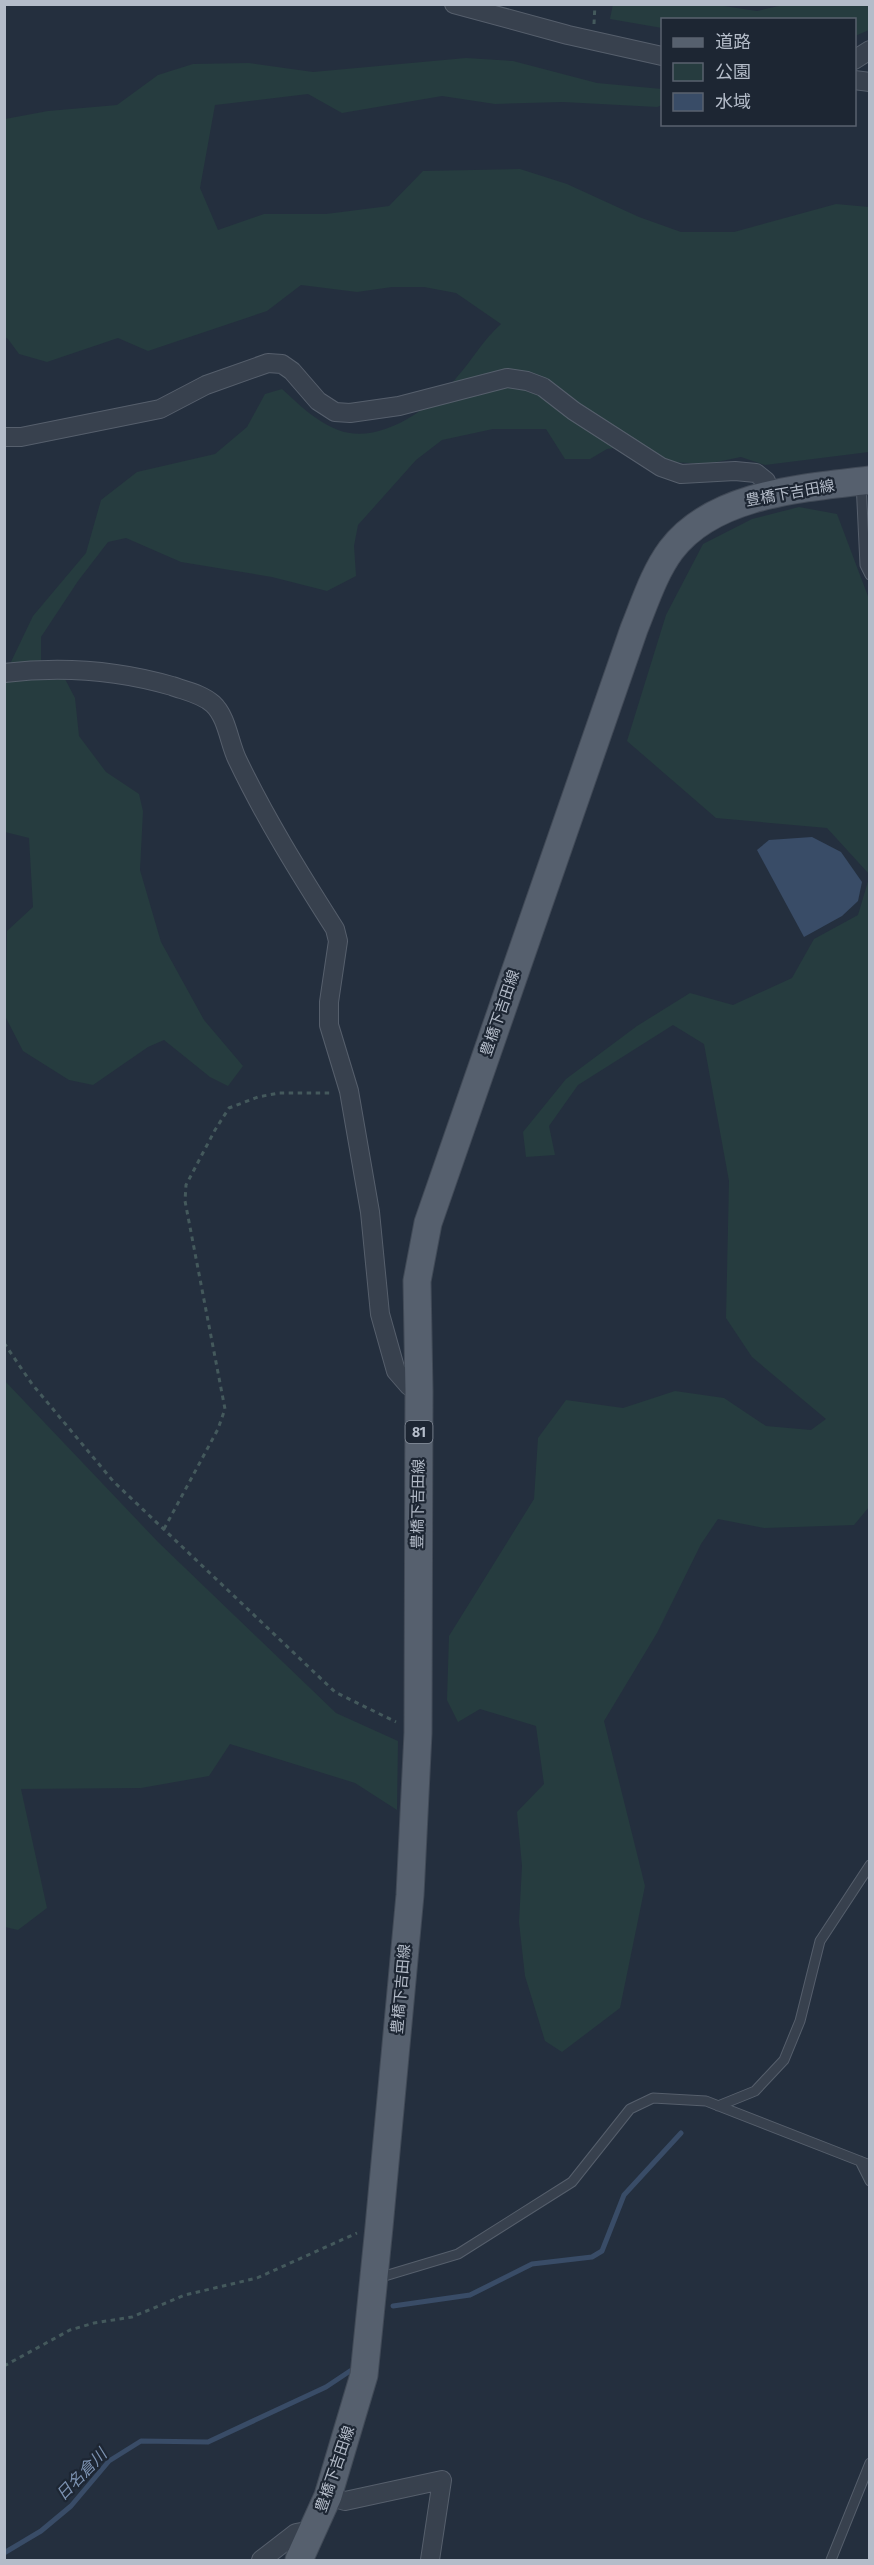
<svg xmlns="http://www.w3.org/2000/svg" width="874" height="2565" font-family="'Fira Sans','Noto Sans JP',sans-serif">
<rect width="100%" height="100%" fill="#242f3e"/>
<path fill="#263c3f" d="M613,4l104,1 40,6 26,-6h86v25l-14,6 -1,-16h-192v8l-52,-9z
M466,58l47,3 84,22 65,6v16l-5,2 -94,-5 -68,2 -53,-8 -100,17 -34,-19 -93,11 -15,83 18,42 46,-16h62l63,-8 34,-35 97,-2 47,15 72,33 42,15h53l102,-28 33,3v245l-104,13 -24,-8 -34,7 -37,-2 -31,-17 -32,4 -17,10h-25l-19,-30h-53l-51,11 -26,20 -58,65 -4,21 2,30 -29,15 -55,-14 -91,-15 -55,-24 -18,4 -30,39 -37,56v27l24,15 10,19 4,38 27,36 33,22 4,17 -3,59 21,72 43,78 39,46 -15,20 -18,-9 -46,-37 -16,7 -55,38 -24,-5 -46,-29 -18,-35 2,-85 26,-24 -4,-69 -24,-6v-166l5,-2 23,-48 53,-63 15,-53 36,-28 78,-18 32,-27 18,-33 17,-5c18,16 33,32 56,41 41,16 94,-22 119,-53 16,-18 26,-37 44,-53l-45,-31 -32,-6h-32l-35,5 -56,-7 -34,26 -119,40 -30,-13 -71,24 -28,-8 -11,-15 -3,-2v-218l43,-8 69,-6 41,-30 35,-11 56,-1 64,9z
M799,507l38,7 32,85v275l-42,-46 -111,-10 -89,-77 39,-126 37,-71 49,-25z
M869,878v629l-15,18 -90,3 -46,-9 -17,25 -44,89 -53,88 41,165 -25,122 -58,44 -17,-11 -20,-65 -6,-54 3,-56 -5,-54 27,-28 -8,-58 -56,-17 -22,13 -11,-22 2,-64 85,-137 4,-61 28,-38 57,8 52,-17 49,7 42,28 45,4 15,-11 -74,-62 -26,-39 3,-137 -25,-137 -31,-19 -95,60 -29,41 6,29 -29,2 -3,-25 43,-53 71,-53 53,-33 43,12 59,-27 22,-39 44,-24z
M5,1381l153,161 178,171 62,28 -1,69 -42,-27 -125,-39 -21,32 -68,12 -120,1 26,119 -29,22 -13,-3z"/>
<path fill="#394c67" d="M812,837l29,15 21,30 -4,19 -16,15 -38,21 -47,-87 12,-10z"/>
<g fill="none" stroke-linecap="round" stroke-linejoin="round">
<path stroke="#394c67" stroke-width="5" d="M393,2306l77,-11 62,-31 60,-7 10,-6 22,-56 57,-62
M4,2553l37,-22 30,-25 38,-45 32,-20 67,1 118,-55 24,-16"/>
<defs>
<path id="service" d="M861,482l4,83 5,10
M718,2106l37,-15 29,-31 16,-39 20,-80 50,-76
M860,2161l10,20
M378,2278l80,-24 114,-72 58,-73 23,-11 53,3 164,64
M831,2560l39,-97"/>
<path id="minor" d="M454,4l114,31 94,21
M854,60l16,-10
M854,80l16,2
M4,437h17l139,-28 46,-24 62,-22 14,1 10,7 26,30 17,11 15,1 49,-7 108,-28 20,3 16,6 31,24 87,56 20,7 54,-3 21,2 10,8 5,14
M4,673c57,-7 113,-3 168,13 14,5 30,8 41,18 14,13 16,38 24,55 28,59 63,115 98,170l3,12 -9,61v23l20,66 21,121 10,102 16,57 13,15 10,5
M328,2496l17,5 97,-21 -12,80
M261,2560l35,-27 16,-3"/>
<path id="primary" d="M299,2560l29,-64 36,-121 15,-148 31,-332 8,-162 1,-342 -2,-110 11,-58 206,-594c11,-27 20,-56 37,-79 43,-57 134,-62 199,-70"/>
</defs>
<use href="#service" stroke="#565f6c" stroke-width="11"/>
<use href="#minor" stroke="#565f6c" stroke-width="20"/>
<use href="#primary" stroke="#414a57" stroke-width="29"/>
<path stroke="#44595c" stroke-width="3" stroke-dasharray="4.5 4.5" stroke-linecap="butt" d="M594,24l1,-20
M4,1343l28,41 81,97 222,211 61,30
M164,1529l54,-100 7,-20 -40,-208 1,-16 29,-55 14,-22 29,-11 21,-4h53
M4,2366l66,-36 24,-7 38,-6 53,-22 72,-17 100,-45
M4,2460v5"/>
<use href="#service" stroke="#38414e" stroke-width="9"/>
<use href="#minor" stroke="#38414e" stroke-width="18"/>
<use href="#primary" stroke="#56606e" stroke-width="27"/>
</g>
<g text-anchor="middle" stroke-width="4.5" stroke-linejoin="round" paint-order="stroke">
<rect fill="#1d2633" stroke="#878f9c" stroke-width="1.5" x="405.5" y="1421" width="27" height="22" rx="4.5"/>
<g font-size="14" font-weight="bold" fill="#b4bcc9">
<text x="419" y="1437">81</text>
</g>
<g font-size="15" fill="#b4bcc9" stroke="#1d2633">
<text transform="translate(790 493) rotate(-10)" y="5">豊橋下吉田線</text>
<text transform="translate(500 1013) rotate(-71)" y="5">豊橋下吉田線</text>
<text transform="translate(418 1504) rotate(-89)" y="5">豊橋下吉田線</text>
<text transform="translate(401 1989) rotate(-85)" y="5">豊橋下吉田線</text>
<text transform="translate(335 2469) rotate(-71)" y="5">豊橋下吉田線</text>
</g>
<g font-size="16" font-style="italic" fill="#7c92b1" stroke="#1d2633">
<text transform="translate(81 2474) rotate(-46)" y="6">日名倉川</text>
</g>
</g>
<rect width="874" height="2565" fill="none" stroke="#b4bcc9" stroke-width="12"/>
<rect x="661" y="18" width="195" height="108" fill="#1d2633" stroke="#59626f" stroke-width="1.5"/>
<rect x="673" y="38" width="30" height="9" fill="#56606e" stroke="#59626f" stroke-width="1.5"/>
<text x="715" y="48" font-size="18" fill="#b4bcc9">道路</text>
<rect x="673" y="63" width="30" height="18" fill="#263c3f" stroke="#59626f" stroke-width="1.5"/>
<text x="715" y="78" font-size="18" fill="#b4bcc9">公園</text>
<rect x="673" y="93" width="30" height="18" fill="#394c67" stroke="#59626f" stroke-width="1.5"/>
<text x="715" y="108" font-size="18" fill="#b4bcc9">水域</text>
</svg>
